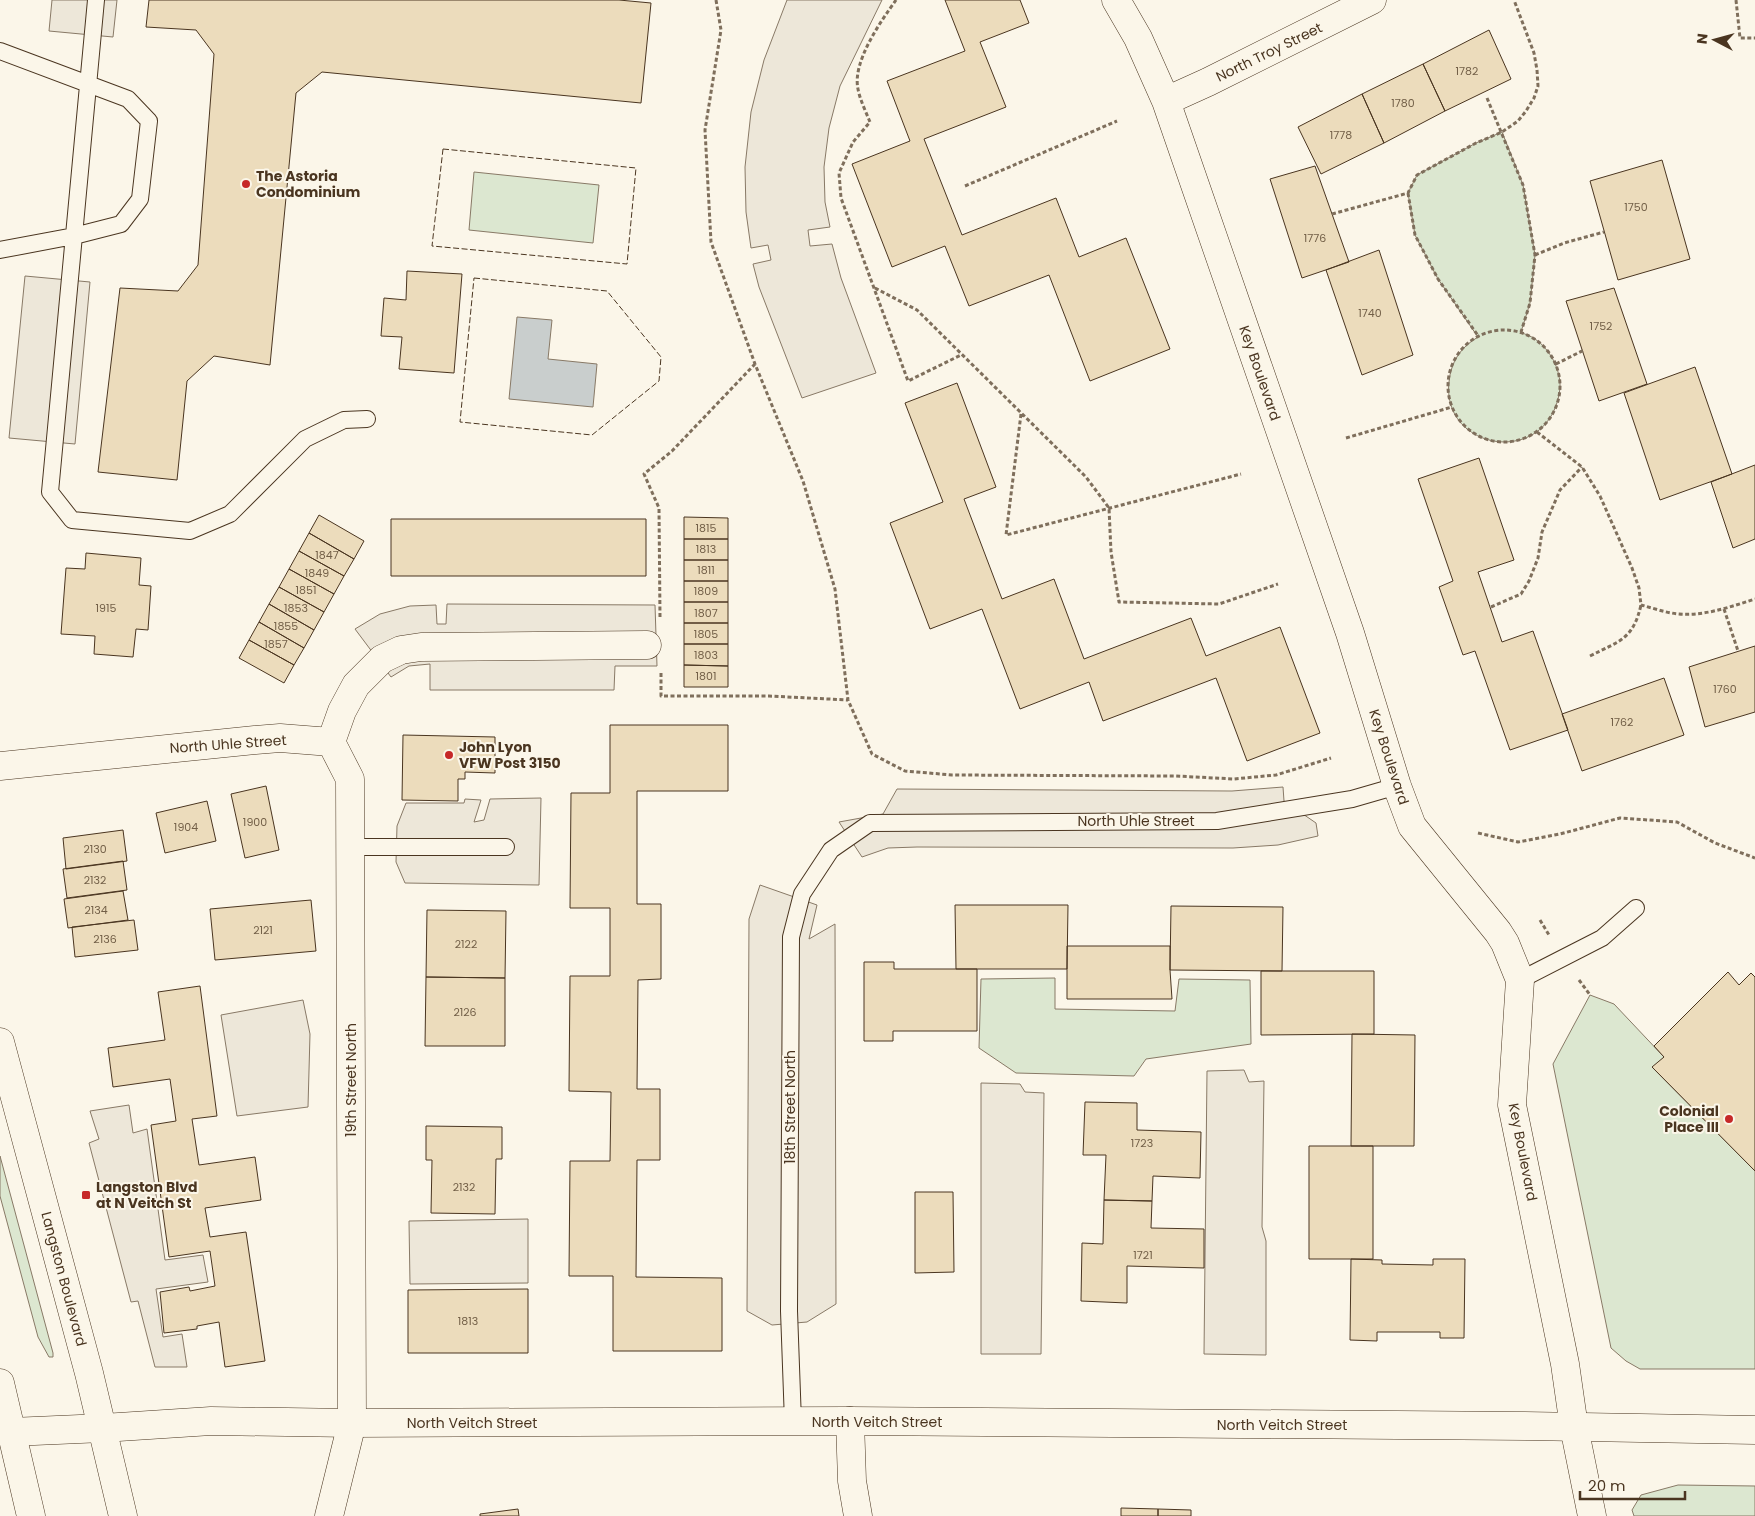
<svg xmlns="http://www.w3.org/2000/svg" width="1755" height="1516" font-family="Poppins,sans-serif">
<rect width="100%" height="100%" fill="#fbf6e9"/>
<path fill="#dce7d0" stroke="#887966" d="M1502,132l21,53 12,70 -5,48 -9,29c5,3 10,4 14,7 15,10 26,31 25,49 -9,81 -119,64 -111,-6 2,-21 12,-35 29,-45l-40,-58 -23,-44 -7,-42 9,-18 59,-32z
M474,172l125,13 -6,58 -124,-13z
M1055,978v31l120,2 4,-32 71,1 1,64 -105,15 -12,17 -118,-3 -37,-25 2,-69z
M1590,995l24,9 50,53 -11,11 102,103v198h-115l-14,-8 -15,-13 -58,-284z
M0,1156l53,197v4h-4l-11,-20 -38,-141z
M1678,1485l77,1v30h-121l-2,-6 9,-15z"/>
<path fill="#ede7d9" stroke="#887966" d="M52,0h65l-4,37 -64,-6z
M787,0h95l-42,86 -11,42 -5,39 1,35 5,25 -22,3 2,16 22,-2 9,34 35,95 -74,25 -43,-111 -6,-23 18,-4 -3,-15 -17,3 -5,-36 -1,-45 6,-55 13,-52z
M25,276l65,6 -15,162 -66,-6z
M447,604l208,1 2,61h-42l-1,24h-184v-26l-21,2 -18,11 -36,-48 25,-15 30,-8 26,-1 1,19h9z
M1283,787l1,14 32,22 2,13 -40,9 -45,3 -316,-1 -29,1 -26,9 -23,-35 44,-8 14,-25 335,2z
M541,798l-2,87 -134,-2 -9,-21 1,-36 9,-23h58l1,-4 16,1 -7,22 10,-2 6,-21z
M760,885l57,20 -8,34 26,-15 1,380 -29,18 -35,3 -25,-14 2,-392z
M303,1000l7,34 -2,73 -71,9 -16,-101z
M1244,1070l5,12 15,-1 -2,146 4,14v114l-62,-1 3,-283z
M981,1083l39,1 5,8 19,1 -3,261h-60z
M129,1105l4,28 14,-4 18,131 38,-5 5,27 -52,7 7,48 19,-3 5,33h-32l-17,-66 -7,1 -42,-159 10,-4 -9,-28z
M528,1219v64l-118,1 -1,-63z"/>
<path fill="#c9cecd" stroke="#887966" d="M517,317l35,3 -4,39 49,5 -4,43 -84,-8z"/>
<path fill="#ecdcbc" stroke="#4a3520" d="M149,0h470l32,3 -10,100 -319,-31 -26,21 -26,272 -56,-9 -27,25 -10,99 -79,-8 22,-184 58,3 20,-26 16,-211 -18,-24 -50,-3z
M945,0h75l9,23 -49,19 26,65 -82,32 38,96 94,-37 23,59 47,-19 44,111 -80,32 -41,-106 -80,31 -24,-60 -53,21 -40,-103 58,-23 -23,-60 78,-30z
M1489,30l22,49 -66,32 -22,-47z
M1423,64l22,47 -61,32 -22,-49z
M1362,94l22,49 -63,31 -23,-47z
M1662,160l28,99 -72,21 -28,-99z
M1315,166l34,96 -47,16 -32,-99z
M1379,250l34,105 -51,20 -36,-105z
M407,271l55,3 -8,99 -55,-4 3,-32 -21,-1 3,-38 22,2z
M1614,288l33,96 -48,17 -33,-100z
M1695,367l37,107 -72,26 -36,-107z
M957,383l39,104 -32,12 38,100 52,-20 30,80 107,-41 15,38 74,-29 40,106 -73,28 -31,-83 -113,43 -14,-39 -69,27 -38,-100 -52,20 -40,-106 53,-21 -38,-99z
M1479,458l35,102 -36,12 24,70 31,-11 35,99 -58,20 -35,-99 -12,4 -24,-68 14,-6 -35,-102z
M1755,465v74l-22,9 -22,-66z
M319,515l45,26 -10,18 -45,-26z
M684,517l44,1v21h-44z
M391,519h255v57h-255z
M309,533l45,26 -10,17 -45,-25z
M684,539h44v21h-44z
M299,551l45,25 -10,18 -45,-25z
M86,553l55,5 -2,27 12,1 -3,44 -12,-1 -3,28 -39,-3 1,-18 -34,-2 5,-66 19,1z
M684,560h44v21h-44z
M289,569l45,25 -10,18 -45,-25z
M684,581h44v21h-44z
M279,587l45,25 -10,18 -45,-26z
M684,602h44v21h-44z
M269,604l45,26 -10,18 -45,-26z
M259,622l45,26 -10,17 -45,-25z
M684,623h44v21h-44z
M249,640l45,25 -10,18 -45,-25z
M684,644h44v22l-44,-1z
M1755,646v66l-50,15 -16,-60z
M684,665l44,1v21h-44z
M1664,678l20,57 -102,36 -20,-57z
M610,725h118v66h-91v113h24v75l-23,1 -1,109h23v71h-23l-1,117 86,1v73h-109v-75h-44l1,-115h40l1,-69 -42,-1 1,-115h40v-68h-40l1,-115h39z
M403,735l92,2v36l-30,-1v7h-7v22l-56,-1z
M266,786l13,64 -34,8 -14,-64z
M207,801l9,40 -51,12 -9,-40z
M123,830l4,31 -61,8 -3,-31z
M123,861l4,29 -60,8 -4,-29z
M123,891l5,29 -60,8 -4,-29z
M311,900l5,51 -101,9 -5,-51z
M955,905h113l-1,64h-111z
M1171,906l112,1 -1,64 -112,-1z
M427,910l79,1 -1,67 -79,-1z
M134,920l4,30 -63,7 -3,-30z
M1067,946h103v24l2,29h-105z
M864,962h30v7h83v62h-84v10h-29z
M1261,971h113v63l-113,1z
M1728,972l11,13 12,-12 4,4v194l-103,-104 12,-10 -10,-11z
M426,977l79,1v68h-80z
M200,986l17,130 -25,3 7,46 56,-8 6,43 -56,8 5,29 36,-5 19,129 -40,6 -6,-45 -22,4v3l-33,4 -4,-41 29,-5 1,4 25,-5 -5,-35 -41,6 -18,-132 25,-4 -6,-42 -57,8 -5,-39 57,-8 -7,-48z
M1352,1034l63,1 -1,111h-63z
M1085,1102l52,1v27l64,2 -1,46 -47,-2 -1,25 -48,-1 2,-45h-23z
M426,1126l76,1v32h-6l-1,55 -64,-1 1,-53h-6z
M1309,1146h64v113h-64z
M915,1192h38l1,80 -39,1z
M1104,1200l48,1 -1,27 53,1v39l-77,-2v37l-46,-2 1,-58 21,1z
M1351,1259l31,1v4l51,1v-6h32l-1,79h-24v-6h-63v9l-27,-1z
M528,1289v64h-120v-63z
M1121,1508l37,1v7h-37z
M518,1509l1,7h-39v-2z
M1158,1509l33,1v6h-33z"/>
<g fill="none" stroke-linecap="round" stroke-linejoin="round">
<defs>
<path id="lane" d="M96,0l-46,492 22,28 118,11 40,-17 75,-75 39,-19 23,-1
M0,51l128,48 21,22 -9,78 -19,25 -47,12 -74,14
M350,847h156
M1520,980l82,-42 34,-30
M793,1422l-4,-111 2,-374 11,-43 29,-44 39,-27 347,-2 135,-22 45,-13"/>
<path id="street" d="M1116,0l22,38 28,63 184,532 47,153 15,40 86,106 7,11 15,37 -8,125 53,259 9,63 18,89
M1166,101l42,-19 164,-82
M0,766l255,-26 25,-2 51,4 11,-31 14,-26 26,-26 19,-9 20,-3 226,-2
M850,1421l2,60 6,35
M329,1516l23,-93 -2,-644 -19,-37"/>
<path id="secondary" d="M11,1432l92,-4 108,-7 141,2 498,-2 675,5 230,4"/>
<path id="primary" d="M0,1042l89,331 34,143
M0,1383l31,133"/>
</defs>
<use href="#lane" stroke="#4a3520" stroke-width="18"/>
<use href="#street" stroke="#4a3520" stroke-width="29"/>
<use href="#secondary" stroke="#4a3520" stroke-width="29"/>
<use href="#primary" stroke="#4a3520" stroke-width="29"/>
<path stroke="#7f6f5c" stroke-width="3" stroke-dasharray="4 2.5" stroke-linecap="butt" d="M716,0l5,30 -16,100 6,112 44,122 48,117 32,108 13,111 24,54 33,17 47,4 224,1 58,3 42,-4 55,-17
M896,0c-15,21 -44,62 -38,89 2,11 8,23 12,33l-17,20 -14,31 2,25 67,183 53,-26
M1736,0l4,38h15
M1487,98l36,87 12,70 -5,48 -9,29
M965,186l152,-65
M1408,193l7,42 23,44 41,58
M1332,214l76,-21 9,-18 59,-32 26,-11 16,-11 8,-10 8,-13 4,-12 -1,-16 -3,-17 -20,-53
M1535,255l29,-12 40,-11
M875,288l42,22 169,167 23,31 2,44 8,50 100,2 59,-20
M1448 386a56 56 0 1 1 112 0a56 56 0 1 1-112 0Z
M1556,364l28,-14
M1021,414l-15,121 235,-61
M1537,432l45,35 18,29 32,72 7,20 2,17c12,3 25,8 38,9 26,2 51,-7 76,-15
M1346,438l106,-31
M1491,607l30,-13 8,-13 9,-23 4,-26 18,-42 22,-23
M1724,609l14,42
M660,617l-1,-109 -15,-34 28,-23 83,-87
M1590,656c29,-15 43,-16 51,-51
M661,673v23h108l79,4
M1478,833l40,9 42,-8 60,-16 57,4 38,21 40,15
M1540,920l9,15
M1579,980l11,15"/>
<use href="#lane" stroke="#fbf6e9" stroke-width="16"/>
<use href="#street" stroke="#fbf6e9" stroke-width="28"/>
<use href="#secondary" stroke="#fbf6e9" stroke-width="28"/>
<use href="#primary" stroke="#fbf6e9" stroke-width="28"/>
<path stroke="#4a3520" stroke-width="1" stroke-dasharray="6 2.5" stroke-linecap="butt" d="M443,149l193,19 -9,96 -195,-18z
M474,278l133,13 54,66 -2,24 -67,54 -132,-13z"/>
</g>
<g fill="#c62828" stroke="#fbf6e9" stroke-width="2">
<circle cx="246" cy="184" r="5"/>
<circle cx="449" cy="755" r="5"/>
<circle cx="1729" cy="1119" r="5"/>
<rect x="81" y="1190" width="10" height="10" rx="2.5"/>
</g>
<g text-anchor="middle" stroke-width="4" stroke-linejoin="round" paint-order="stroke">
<g font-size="11" fill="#725f47">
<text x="1467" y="75">1782</text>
<text x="1403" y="107">1780</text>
<text x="1341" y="139">1778</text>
<text x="1636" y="211">1750</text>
<text x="1315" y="242">1776</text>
<text x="1370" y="317">1740</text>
<text x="1601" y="330">1752</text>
<text x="706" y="532">1815</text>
<text x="706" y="553">1813</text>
<text x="327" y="559">1847</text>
<text x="706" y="574">1811</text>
<text x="317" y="577">1849</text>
<text x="306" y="594">1851</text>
<text x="706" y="595">1809</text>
<text x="106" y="612">1915</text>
<text x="296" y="612">1853</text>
<text x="706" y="617">1807</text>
<text x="286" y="630">1855</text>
<text x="706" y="638">1805</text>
<text x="276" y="648">1857</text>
<text x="706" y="659">1803</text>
<text x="706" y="680">1801</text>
<text x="1725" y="693">1760</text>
<text x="1622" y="726">1762</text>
<text x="255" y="826">1900</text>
<text x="186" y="831">1904</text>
<text x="95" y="853">2130</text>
<text x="95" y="884">2132</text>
<text x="96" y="914">2134</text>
<text x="263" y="934">2121</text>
<text x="105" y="943">2136</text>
<text x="466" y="948">2122</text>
<text x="465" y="1016">2126</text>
<text x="1142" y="1147">1723</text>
<text x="464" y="1191">2132</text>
<text x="1143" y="1259">1721</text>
<text x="468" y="1325">1813</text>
</g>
<g font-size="14" fill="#4a3520" stroke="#fbf6e9">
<text transform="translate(1269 52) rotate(-26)" y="5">North Troy Street</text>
<text transform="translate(1260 373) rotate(71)" y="5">Key Boulevard</text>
<text transform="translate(228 744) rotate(-4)" y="5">North Uhle Street</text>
<text transform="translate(1389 757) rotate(72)" y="5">Key Boulevard</text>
<text x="1136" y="826">North Uhle Street</text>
<text transform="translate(351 1080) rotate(-90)" y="5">19th Street North</text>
<text transform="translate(790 1107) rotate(-90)" y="5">18th Street North</text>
<text transform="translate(1523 1152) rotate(79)" y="5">Key Boulevard</text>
<text transform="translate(64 1279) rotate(75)" y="5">Langston Boulevard</text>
<text x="877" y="1427">North Veitch Street</text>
<text x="472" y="1428">North Veitch Street</text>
<text x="1282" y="1430">North Veitch Street</text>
</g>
<g font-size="14" font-weight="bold" fill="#4a3520" stroke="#fbf6e9" text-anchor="start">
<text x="256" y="181">The Astoria<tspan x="256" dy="16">Condominium</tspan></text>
<text x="459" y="752">John Lyon<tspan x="459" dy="16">VFW Post 3150</tspan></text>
<text x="1719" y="1116" text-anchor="end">Colonial<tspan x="1719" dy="16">Place III</tspan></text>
<text x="96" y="1192">Langston Blvd<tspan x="96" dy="16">at N Veitch St</tspan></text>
</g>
</g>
<g transform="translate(1715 40) rotate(276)" stroke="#fbf6e9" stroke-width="4" paint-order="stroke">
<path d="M0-4L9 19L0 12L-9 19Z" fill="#4a3520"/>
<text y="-8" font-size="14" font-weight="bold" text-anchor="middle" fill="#4a3520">N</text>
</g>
<path d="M1580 1491v8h105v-8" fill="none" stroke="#4a3520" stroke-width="2.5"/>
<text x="1588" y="1491" font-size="15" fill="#4a3520" stroke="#fbf6e9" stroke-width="4" paint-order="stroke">20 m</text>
</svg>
